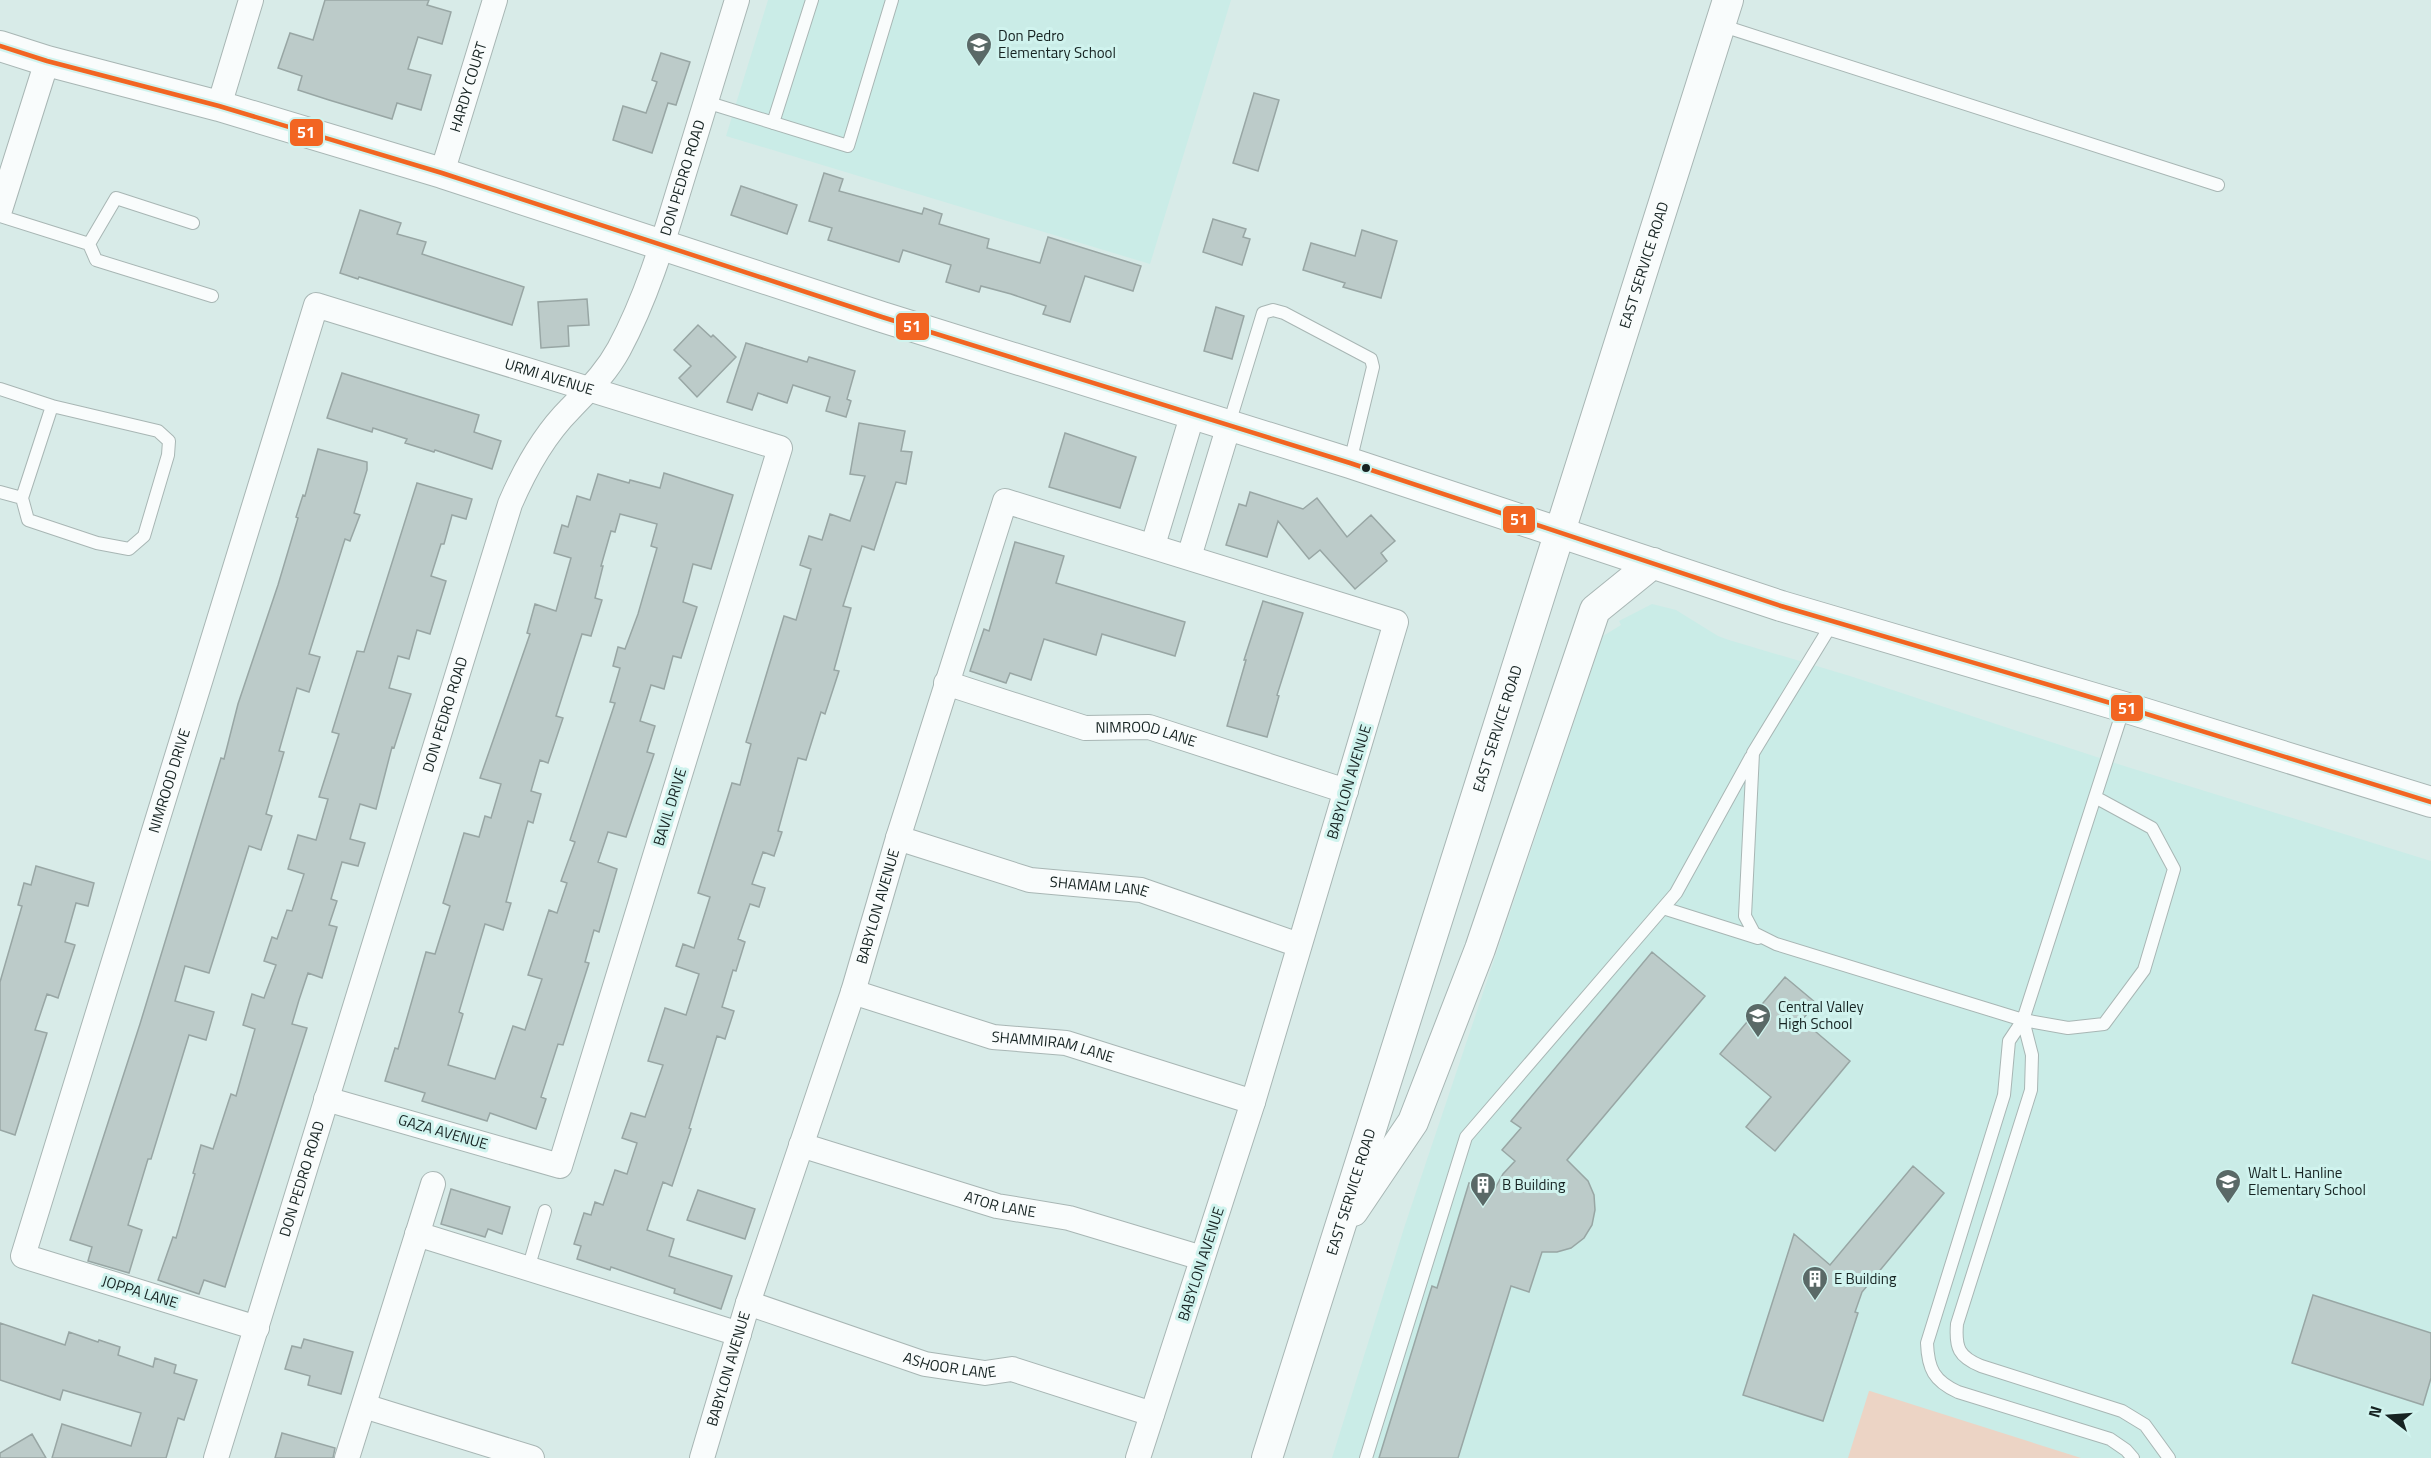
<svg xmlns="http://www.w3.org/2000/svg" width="2431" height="1458" font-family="'Titillium Web',sans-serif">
<rect width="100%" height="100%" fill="#d8ebe8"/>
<path fill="#caece7" d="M768,0h463l-81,264 -424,-128z
M1652,604l24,6 42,26 11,4 121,36 271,89 310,96v597h-1099l73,-233 198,-589 18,-11 -2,-4z"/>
<path fill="#ecd4c5" d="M1869,1391h1l211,67h-233z"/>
<path fill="#bccbc9" stroke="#98a6a4" stroke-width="1.5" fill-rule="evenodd" d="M325,0h104l-2,5 24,7 -9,32 -24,-7 -10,32 23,6 -10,35 -24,-7 -5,16 -63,-19 -31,-10 4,-14 -24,-8 12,-35 23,7z
M661,53l29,9 -14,43 -8,-2 -16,50 -39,-13 10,-34 23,7 11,-31 -5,-2z
M1254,93l25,7 -21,71 -25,-8z
M824,173l19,6 -4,12 83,23 2,-6 18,6 -3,10 50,15 -2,9 53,15 8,-26 93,29 -8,25 -48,-15 -15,46 -27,-8 3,-8 -35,-12 -30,-8 -2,6 -33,-10 5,-17 -48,-15 -4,12 -71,-22 4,-12 -23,-7z
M741,186l56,19 -10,29 -56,-19z
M360,210l41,13 -4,11 29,8 -4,12 102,33 -12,38 -153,-48 -1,2 -18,-6z
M1213,219l33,10 -3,8 7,2 -8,26 -39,-13z
M1362,230l35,11 -16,57 -38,-11 2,-4 -42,-13 8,-27 44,13z
M587,299l2,26 -21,1 1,20 -28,2 -3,-46z
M1216,307l28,9 -12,43 -28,-8z
M698,325l13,12 2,-2 23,22 -39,40 -18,-19 12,-12 -17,-16z
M746,343l61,19 2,-5 46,14 -8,28 4,2 -5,16 -20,-6 4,-14 -37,-12 -6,18 -29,-10 -6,17 -25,-8z
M342,373l137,42 -5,17 27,9 -9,28 -57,-19 -1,2 -29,-9 2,-4 -34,-11 -1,4 -45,-14z
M859,423l46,8 -4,20 11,1 -6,32 -10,-2 -22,68 -12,-4 -19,60 8,2 -17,62 5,1 -14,43 -4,-2 -15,48 -8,-2 -20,73 4,1 -8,24 -11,-4 -11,32 13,4 -6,19 -9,-3 -12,35 7,3 -9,29 -3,-1 -11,37 12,4 -9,28 -8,-3 -28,92 2,1 -19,57 -9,-4 -16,48 27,9 -5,17 63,20 -11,33 -47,-16 1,-4 -64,-22 -1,3 -33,-11 4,-13 -7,-2 10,-31 7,2 4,-13 8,3 12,-35 12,4 10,-31 -15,-5 9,-25 14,4 18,-52 -15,-4 17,-53 21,7 13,-41 -23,-8 7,-22 11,4 16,-51 -12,-4 34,-110 8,2 11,-41 -5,-2 38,-126 12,4 15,-51 -11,-4 9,-29 13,4 8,-26 20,7 15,-45 -15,-2z
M1065,433l71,24 -16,51 -71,-21z
M318,449l49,13v8l-13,43 6,2 -10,26 -5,-2 -36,115 11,3 -11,35 -12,-4 -18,63 5,1 -18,62 6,2 -11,34 -12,-4 -40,127 -24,-7 -10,35 39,11 -8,28 -17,-5 -38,124h-3l-20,66 14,5 -13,43 -41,-12 4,-14 -22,-7 70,-216 81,-266 3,1 14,-55 40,-119 20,-67 -2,-1 7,-22 2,1z
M664,473l69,22 -22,74 -18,-5 -10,38 14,5 -16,51 -8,-2 -9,33 -13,-4 -11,36 15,5 -8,26 7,2 -28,83 -18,-5 -10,30 19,7 -18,63 -5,-2 -9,32 4,1 -26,82 -5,-1 -17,53 5,2 -10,30 -46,-16 -3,8 -65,-20 3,-8 -40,-12 10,-33 3,1 28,-97 9,2 15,-48 -7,-3 21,-70 15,4 6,-21 6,2 10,-34 -21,-6 50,-144 -3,-1 8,-29 21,7 15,-53 -17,-5 8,-28 6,2 9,-31 13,4 8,-26 31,9 1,-3 30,8zM620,514l37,10 -6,22 6,2 -19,66 -13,35 -7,-2 -5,19 7,2 -10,34 5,1 -45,137 5,2 -14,39 6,2 -10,30 -8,-3 -21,65 14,4 -17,51 -12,-4 -18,53 -47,-14 15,-51 -4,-2 26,-88 18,6 8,-27 -5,-1 22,-81 5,2 8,-29 -10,-3 9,-31 8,3 15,-45 -7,-2 26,-82 9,2 11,-36 -7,-2 8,-32h-2l10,-35 4,1z
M417,483l55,16 -6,20 -14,-4 -8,29h-3l-10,32 15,5 -16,53 -13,-4 -8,29 -11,-3 -9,32 22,6 -17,54 -2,-1 -16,62 -16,-5 -10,35 15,4 -7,23 -16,-4 -11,37 6,2 -8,24 8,2 -15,51 -14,-5 -9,27 -7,24 15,4 -82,259 -21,-7 -5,14 -41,-14 15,-43 3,1 19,-64 -2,-1 8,-28 12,4 18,-55 5,2 19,-67 -12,-4 9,-31 12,4 12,-33 -12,-4 8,-24 5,2 10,-29 5,1 12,-37 -16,-5 10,-34 18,5 12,-41 -9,-2 20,-63 -7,-2 25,-81 7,1z
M1250,492l53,17 14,-11 30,39 24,-22 24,26 -14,12 6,8 -32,28 -35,-39 -11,9 -31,-38 -11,36 -41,-12 13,-41 7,2z
M1015,542l49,14 -8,27 129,39 -10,34 -73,-22 -6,21 -52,-16 -13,41 -21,-7 -4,10 -36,-12 14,-42 5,2z
M1263,601l40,12 -26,82 2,1 -12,41 -40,-11 19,-66h-2z
M36,866l58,17 -6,23 -12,-3 -11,39 10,3 -17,53 -11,-4 -12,36 12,3 -32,102 -15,-5v-148l22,-76 -4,-1 6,-22 7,2z
M1652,952l53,44 -138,164 21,21 6,14 1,15 -3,15 -8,13 -13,10 -14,4h-15l-13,40 -18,-6 -53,172h-79l53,-172 5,2 32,-105 25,7 9,-16 12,-13 -13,-11 19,-22 -10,-7z
M1785,977l31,26 -14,17 48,41 -75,90 -29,-24 25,-30 -51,-43z
M1913,1166l31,27 -82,99 -7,20 3,1 -35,108 -80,-26 51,-161 36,31z
M451,1189l59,18 -8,27 -14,-5 -3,8 -44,-13z
M698,1190l57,19 -10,30 -58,-19z
M2313,1295l118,38v45l-8,27 -131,-42z
M0,1323l65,22 4,-13 29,10 1,-2 21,7 -2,8 35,12 2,-9 21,7 -2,8 23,7 -13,40 -6,-2 -12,40h-114l10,-34 69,22 10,-33 -78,-23 -3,10 -60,-20z
M304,1339l49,13 -12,42 -33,-9 2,-9 -25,-7 7,-23 9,2z
M282,1433l53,15 -2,10h-58z
M32,1434l14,24h-46v-5z"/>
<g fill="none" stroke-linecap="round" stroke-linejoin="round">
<defs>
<path id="service" d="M1720,25l498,160
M706,102l142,44 44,-146
M773,123l39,-123
M0,216l89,28 7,16 116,36
M89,244l27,-46 77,25
M0,389l52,17 -30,92 -22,-6
M1229,424l34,-111 10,-3 11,3 87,46 2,8 -23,95
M22,498l6,22 69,23 32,6 15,-13 24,-81 1,-14 -11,-10 -106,-25
M1833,622l-80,131 -8,163 9,17 22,11 247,76 45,8 36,-4 40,-54 30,-101 -22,-41 -57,-31
M2124,707l-101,313 9,35 -1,35 -74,234c-2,24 2,33 24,42l141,45 23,14 24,33
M1663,908l13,-15 75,-136
M2023,1020l-14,21 -5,54 -77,248c1,26 7,38 31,49l152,47 16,11 7,8
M528,1269l17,-58
M1366,1458l100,-321 197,-229 95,30"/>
<g id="minor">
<path d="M219,106l32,-106"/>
<path id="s1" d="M442,173l53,-173"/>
<path d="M0,210l47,-149"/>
<path d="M1153,545l40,-132"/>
<path d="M1189,557l40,-132"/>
<path id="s2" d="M946,683l139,45 64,-1 197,64"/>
<path id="s3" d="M898,838l132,42 111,10 158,55"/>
<path id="s4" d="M853,992l140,45 73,6 187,59"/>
<path id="s5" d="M801,1145l196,61 72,12 133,40"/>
<path d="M417,1234l322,100"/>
<path id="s6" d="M748,1303l177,61 60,9 27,-4 140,45"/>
<path id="s7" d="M257,1328l-234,-72 293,-951 464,143 -220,718 -234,-67"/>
<path d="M364,1406l168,52"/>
<path id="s8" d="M216,1458l294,-954c15,-35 33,-68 60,-95 19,-20 36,-36 49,-60 28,-52 45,-110 62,-166 19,-61 37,-122 56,-183"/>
<path d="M347,1458l86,-274"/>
<path id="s9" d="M702,1458l46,-155 105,-311 45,-154 107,-337 391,121 -143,480 -115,356"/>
</g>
<g id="tertiary">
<path d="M0,46l47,15 172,45 223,67 440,144 468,146 431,143 343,101 307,95"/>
<path d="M1353,1211l60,-89 67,-173 115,-339 58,-47"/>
<path id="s10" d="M1267,1458l461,-1458"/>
</g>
</defs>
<use href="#service" stroke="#a8b6b4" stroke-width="14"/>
<use href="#minor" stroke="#a8b6b4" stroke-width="26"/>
<use href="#tertiary" stroke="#a8b6b4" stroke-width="32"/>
<use href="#service" stroke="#f9fcfc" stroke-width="12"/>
<use href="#minor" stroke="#f9fcfc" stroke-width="24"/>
<use href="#tertiary" stroke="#f9fcfc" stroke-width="30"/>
<defs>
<path id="bus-1" d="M0,46l47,15 172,45 223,67 440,144 468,146 431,143 343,101 307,95"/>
</defs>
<use href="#bus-1" stroke="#d0f3ee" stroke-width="9"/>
<use href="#bus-1" stroke="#f26522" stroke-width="4.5"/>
</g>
<defs>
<symbol id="school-pin" viewBox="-11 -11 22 30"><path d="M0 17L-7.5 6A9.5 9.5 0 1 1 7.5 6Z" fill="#5a6967" stroke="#d0f3ee"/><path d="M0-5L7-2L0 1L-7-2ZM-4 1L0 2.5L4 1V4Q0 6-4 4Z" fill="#fff"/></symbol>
<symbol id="building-pin" viewBox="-11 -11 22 30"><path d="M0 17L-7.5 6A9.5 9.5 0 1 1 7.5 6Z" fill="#5a6967" stroke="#d0f3ee"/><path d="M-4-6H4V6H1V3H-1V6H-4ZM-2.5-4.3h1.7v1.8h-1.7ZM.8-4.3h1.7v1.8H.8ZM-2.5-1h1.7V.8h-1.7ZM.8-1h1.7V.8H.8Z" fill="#fff"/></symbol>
</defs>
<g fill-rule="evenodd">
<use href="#school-pin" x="964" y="30" width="30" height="40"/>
<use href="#school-pin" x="1743" y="1001" width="30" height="40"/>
<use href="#school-pin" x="2213" y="1167" width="30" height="40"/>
<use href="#building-pin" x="1468" y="1170" width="30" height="40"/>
<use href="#building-pin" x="1800" y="1264" width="30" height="40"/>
</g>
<circle fill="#162322" stroke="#d0f3ee" stroke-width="2" cx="1366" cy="468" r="5"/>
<g text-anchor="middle" stroke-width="6" stroke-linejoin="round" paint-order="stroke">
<g font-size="15" fill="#162322" stroke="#d0f3ee" text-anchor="start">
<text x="998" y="41">Don Pedro<tspan x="998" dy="17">Elementary School</tspan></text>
<text x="1778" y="1012">Central Valley<tspan x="1778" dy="17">High School</tspan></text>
<text x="2248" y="1178">Walt L. Hanline<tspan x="2248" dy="17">Elementary School</tspan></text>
<text x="1502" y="1190">B Building</text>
<text x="1834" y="1284">E Building</text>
</g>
<g font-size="15" fill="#162322" stroke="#d0f3ee">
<text dy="5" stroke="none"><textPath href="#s1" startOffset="90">HARDY COURT</textPath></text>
<text dy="5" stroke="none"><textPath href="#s8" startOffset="1372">DON PEDRO ROAD</textPath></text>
<text dy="5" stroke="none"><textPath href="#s10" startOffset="1251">EAST SERVICE ROAD</textPath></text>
<text dy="5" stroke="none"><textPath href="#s7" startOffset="1484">URMI AVENUE</textPath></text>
<text dy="5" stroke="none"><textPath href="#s8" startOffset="778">DON PEDRO ROAD</textPath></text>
<text dy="5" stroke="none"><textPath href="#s10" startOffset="765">EAST SERVICE ROAD</textPath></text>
<text dy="5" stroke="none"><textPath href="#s2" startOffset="208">NIMROOD LANE</textPath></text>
<text dy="5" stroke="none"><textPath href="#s7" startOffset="742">NIMROOD DRIVE</textPath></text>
<text transform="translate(1349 782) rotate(-73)" y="5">BABYLON AVENUE</text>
<text transform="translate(670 807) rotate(-73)" y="5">BAVIL DRIVE</text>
<text dy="5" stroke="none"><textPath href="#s3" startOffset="208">SHAMAM LANE</textPath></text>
<text dy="5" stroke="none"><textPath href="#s9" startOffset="579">BABYLON AVENUE</textPath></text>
<text dy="5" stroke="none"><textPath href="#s4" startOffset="208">SHAMMIRAM LANE</textPath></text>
<text transform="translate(443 1132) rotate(16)" y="5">GAZA AVENUE</text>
<text dy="5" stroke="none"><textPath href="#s8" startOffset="292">DON PEDRO ROAD</textPath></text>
<text dy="5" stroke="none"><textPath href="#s10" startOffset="279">EAST SERVICE ROAD</textPath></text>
<text dy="5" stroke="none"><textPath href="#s5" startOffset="208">ATOR LANE</textPath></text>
<text transform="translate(1201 1264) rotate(-72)" y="5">BABYLON AVENUE</text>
<text transform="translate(140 1292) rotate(17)" y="5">JOPPA LANE</text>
<text dy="5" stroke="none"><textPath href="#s6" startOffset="212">ASHOOR LANE</textPath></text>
<text dy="5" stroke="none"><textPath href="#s9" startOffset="93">BABYLON AVENUE</textPath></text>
</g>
</g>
<g stroke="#d0f3ee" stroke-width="2">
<rect x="289" y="118" width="35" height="29" rx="6" fill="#f26522"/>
<rect x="895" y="312" width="35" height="29" rx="6" fill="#f26522"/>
<rect x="1502" y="505" width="34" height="29" rx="6" fill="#f26522"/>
<rect x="2110" y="694" width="34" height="28" rx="6" fill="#f26522"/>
</g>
<g font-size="16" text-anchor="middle" font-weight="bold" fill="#fff">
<text x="306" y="138">51</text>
<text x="912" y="332">51</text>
<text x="1519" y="525">51</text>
<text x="2127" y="714">51</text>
</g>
<g transform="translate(2389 1416) rotate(287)" stroke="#d0f3ee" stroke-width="4.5" paint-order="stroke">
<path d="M0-4.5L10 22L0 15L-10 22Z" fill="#162322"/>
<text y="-9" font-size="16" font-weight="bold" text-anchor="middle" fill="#162322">N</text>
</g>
</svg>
